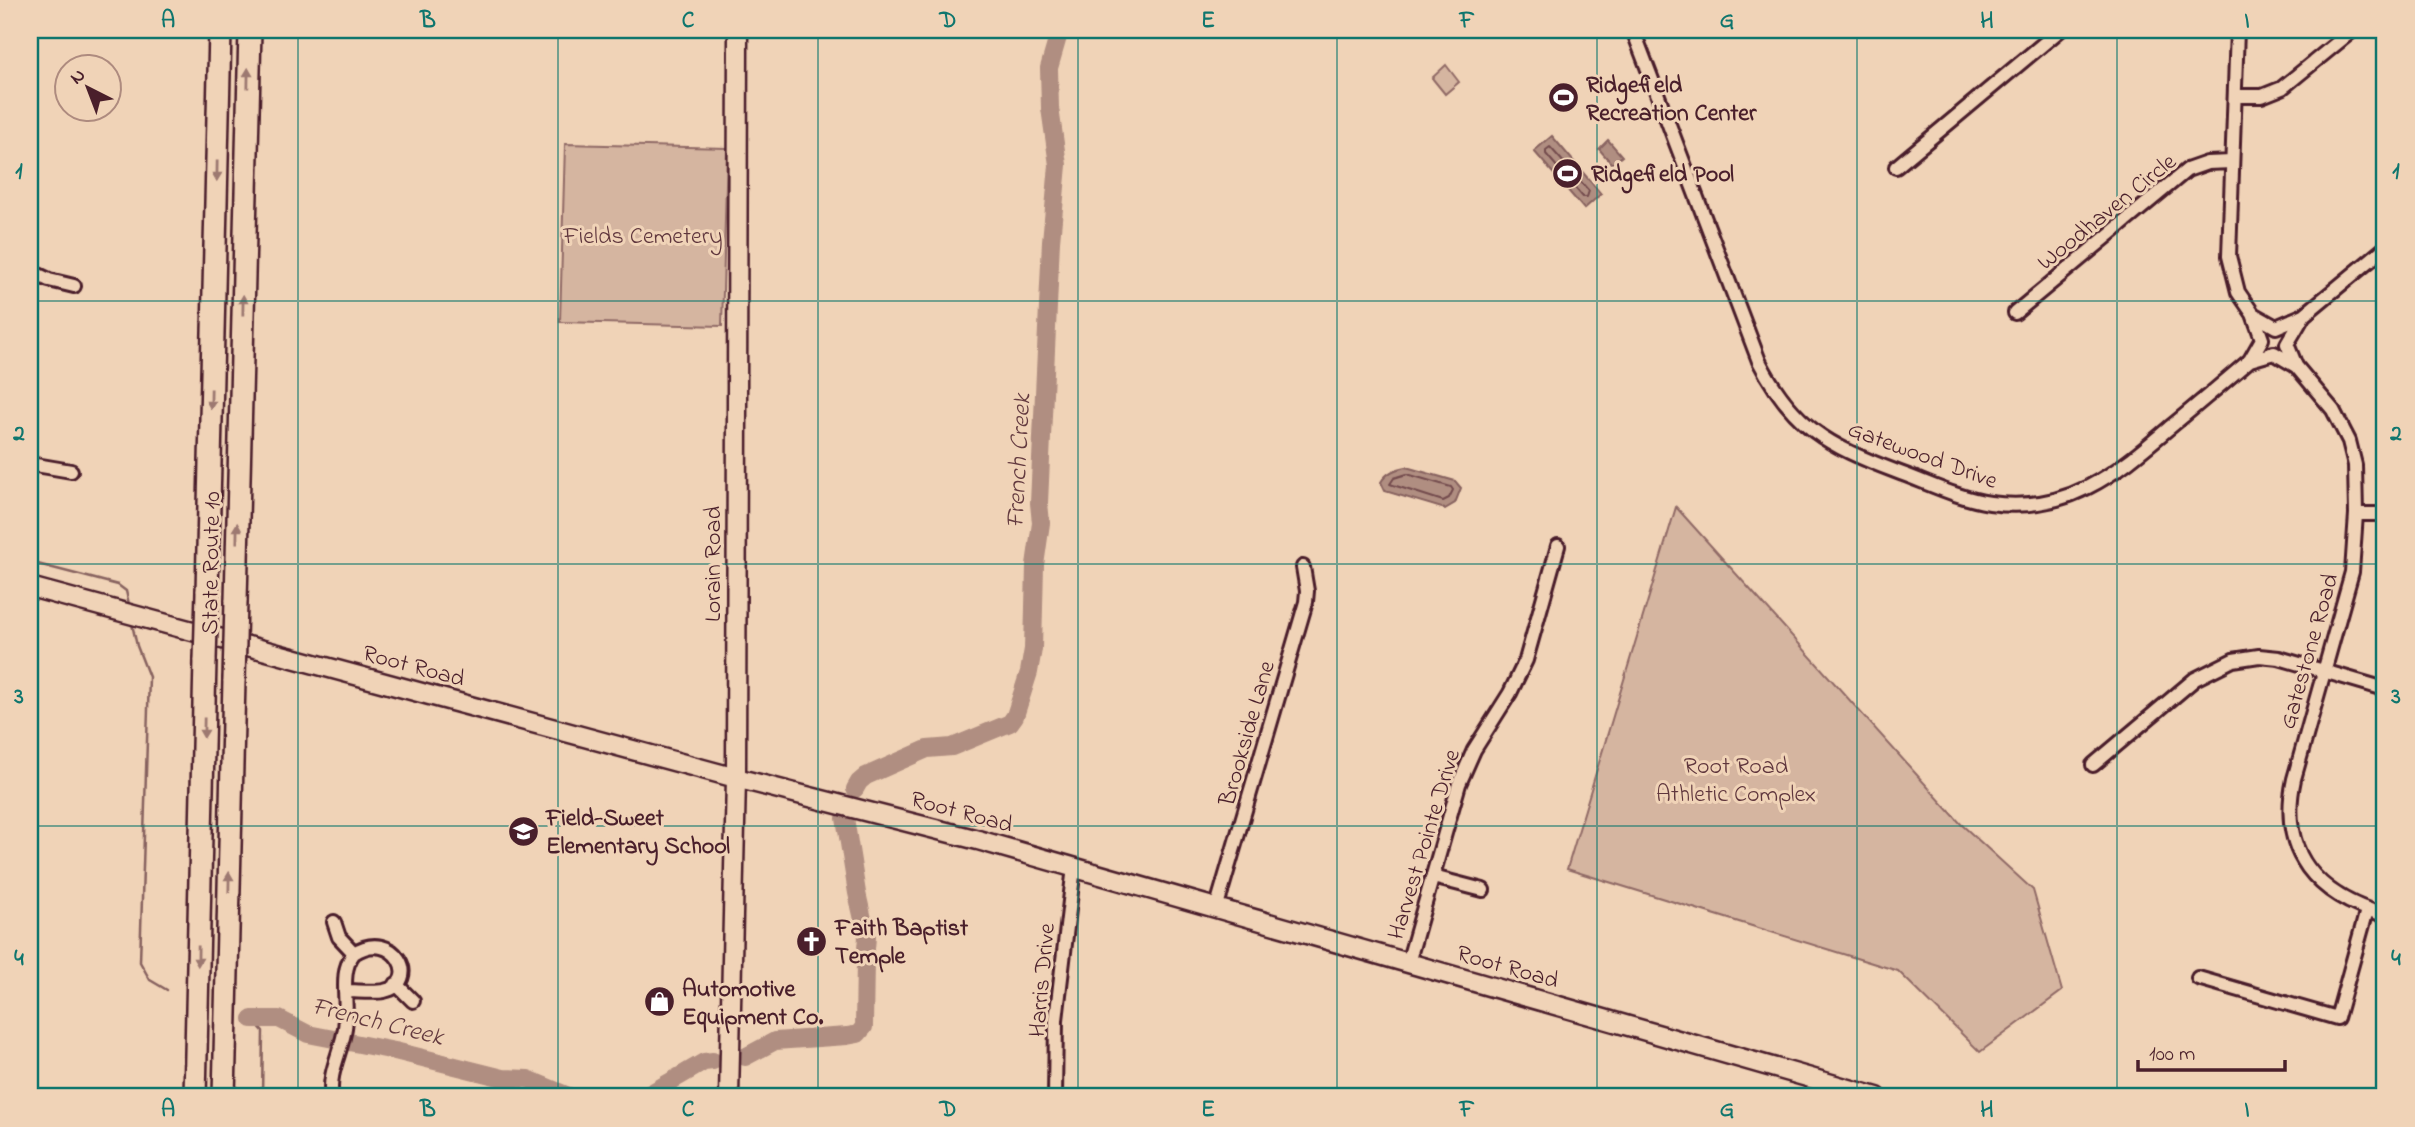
<svg xmlns="http://www.w3.org/2000/svg" width="2415" height="1127" font-family="'Indie Flower',sans-serif">
<rect width="100%" height="100%" fill="#f0d3b7"/>
<filter id="ink" filterUnits="userSpaceOnUse"><feTurbulence type="fractalNoise" baseFrequency=".0143" numOctaves="2"/><feDisplacementMap in="SourceGraphic" scale="14" xChannelSelector="R" yChannelSelector="G"/><feConvolveMatrix kernelMatrix="1 2 1 2 8 2 1 2 1" color-interpolation-filters="sRGB"/></filter>
<g filter="url(#ink)">
<path fill="#d5b5a0" stroke="#906a66" stroke-width="2" d="M1446,65l13,17 -14,12 -13,-16z
M565,144l162,4 -5,178 -162,-4z
M1676,507l285,317 72,66 29,101 -82,61 -82,-81 -331,-102z"/>
<path fill="#b08e81" stroke="#87625f" stroke-width="2" d="M1552,136l49,58 -17,15 -50,-58z
M1608,140l14,16 -10,8 -13,-15z
M1406,467l49,14 6,7 -6,15 -10,6 -60,-18 -4,-9c6,-10 15,-13 25,-15z"/>
<g fill="none" stroke-linecap="round" stroke-linejoin="round">
<path stroke="#734b4d" stroke-width="2" d="M1550,147l39,44 -2,6h-4l-37,-43v-4z
M1407,474l44,13 2,3 -4,8 -6,3 -53,-17 4,-6z"/>
<path stroke="#87625f" stroke-width="2.5" d="M30,562l88,23 8,6 3,13
M132,624l5,22 12,31 -9,285 10,18 17,10
M252,1019l11,12 -1,66"/>
<path stroke="#b08e81" stroke-width="18" d="M855,789l4,-7 7,-6 61,-27 25,-2 58,-24 5,-7 14,-44 4,-23 2,-84 6,-42 -2,-20 12,-262 7,-76 -8,-57 -1,-40 11,-38
M252,1019h27l29,15 87,17 108,27 25,1 43,18
M745,1057l30,-16 72,-5 11,-2 6,-7 1,-67 2,-23 -10,-44 -12,-75
M644,1097l60,-35 9,-1"/>
<defs>
<path id="street" d="M1633,30l126,331c33,65 69,85 136,110 31,11 62,27 95,32 77,11 124,-28 179,-75 27,-22 54,-45 81,-68
M2237,30l-8,226 9,36 15,22
M2235,96h27l20,-8 71,-58
M1896,167l164,-137
M30,271l19,9 25,6
M2015,313l172,-143 20,-7 25,-1
M2253,314l23,13 28,-12 -17,29 9,22 -22,-13 -24,7 12,-21z
M2304,315l81,-67
M2296,366l37,44 16,31 6,24 1,49 -4,58 -58,207c-16,74 23,117 91,136
M30,464l41,7
M2356,514h29
M2093,765l102,-86 38,-19 26,-4 20,2 106,31
M1433,877l50,13
M1216,909l90,-307 1,-11 -4,-24
M334,922l5,15 15,16
M1408,963l51,-179 15,-34 36,-57 16,-33 32,-114
M2198,978l139,40 30,-108
M396,984l17,17
M346,991c12,0 27,2 38,0 39,-8 10,-64 -30,-38
M332,1097c-5,-22 10,-47 13,-69 4,-24 -7,-56 9,-75
M1055,1097l1,-77 18,-153"/>
<path id="secondary" d="M30,587l706,191 242,62 899,257
M729,1097l7,-319 2,-748"/>
<path id="highway" d="M207,592l13,-562
M236,601l14,-571
M195,1097l10,-437
M224,1097l10,-417"/>
</defs>
<use href="#street" stroke="#4a1f2b" stroke-width="18"/>
<use href="#secondary" stroke="#4a1f2b" stroke-width="23"/>
<use href="#highway" stroke="#4a1f2b" stroke-width="26"/>
<use href="#street" stroke="#f0d3b7" stroke-width="12"/>
<use href="#secondary" stroke="#f0d3b7" stroke-width="18"/>
<use href="#highway" stroke="#f0d3b7" stroke-width="21"/>
<defs>
<path id="highway-bridge" d="M205,660l2,-68
M234,680l2,-79"/>
</defs>
<use href="#highway-bridge" stroke="#4a1f2b" stroke-width="26" stroke-linecap="butt"/>
<use href="#highway-bridge" stroke="#f0d3b7" stroke-width="21"/>
</g>
<defs><path id="oneway-solid" d="M-6-.8H1V-3.2L6.5 0L1 3.2V.8H-6Z" transform="scale(1.75)"/></defs>
<g fill="#9d7971">
<use href="#oneway-solid" transform="translate(248 78) rotate(-89)"/>
<use href="#oneway-solid" transform="translate(217 171) rotate(91)"/>
<use href="#oneway-solid" transform="translate(243 305) rotate(-89)"/>
<use href="#oneway-solid" transform="translate(211 399) rotate(91)"/>
<use href="#oneway-solid" transform="translate(237 533) rotate(-89)"/>
<use href="#oneway-solid" transform="translate(204 728) rotate(91)"/>
<use href="#oneway-solid" transform="translate(229 882) rotate(-89)"/>
<use href="#oneway-solid" transform="translate(198 956) rotate(91)"/>
</g>
</g>
<path fill="none" stroke="#0f766e" stroke-width="2" stroke-opacity="0.55" d="M298,30v1067M558,30v1067M818,30v1067M1078,30v1067M1337,30v1067M1597,30v1067M1857,30v1067M2117,30v1067M30,301h2355M30,564h2355M30,826h2355"/>
<defs>
<symbol id="stadium-disc" viewBox="-11 -11 22 22"><circle r="9.5" fill="#4a1f2b" stroke="#f0d3b7"/><path d="M0-5a6.5 5 0 1 0 0 10a6.5 5 0 1 0 0-10ZM-3.5-1.8h7v3.6h-7Z" fill="#fff"/></symbol>
<symbol id="school-disc" viewBox="-11 -11 22 22"><circle r="9.5" fill="#4a1f2b" stroke="#f0d3b7"/><path d="M0-5L7-2L0 1L-7-2ZM-4 1L0 2.5L4 1V4Q0 6-4 4Z" fill="#fff"/></symbol>
<symbol id="church-disc" viewBox="-11 -11 22 22"><circle r="9.5" fill="#4a1f2b" stroke="#f0d3b7"/><path d="M-1.2-6h2.4v3.5h3.3v2.4h-3.3V6h-2.4V-.1h-3.3v-2.4h3.3Z" fill="#fff"/></symbol>
<symbol id="shop-disc" viewBox="-11 -11 22 22"><circle r="9.5" fill="#4a1f2b" stroke="#f0d3b7"/><path d="M-5-2.5h2.3a2.7 3.5 0 0 1 5.4 0H5L5.5 6h-11ZM-1.5-2.5h3a1.5 2.3 0 0 0-3 0Z" fill="#fff"/></symbol>
</defs>
<g fill-rule="evenodd">
<use href="#stadium-disc" x="1546" y="80" width="35" height="35"/>
<use href="#stadium-disc" x="1550" y="156" width="35" height="35"/>
<use href="#school-disc" x="506" y="814" width="35" height="35"/>
<use href="#church-disc" x="794" y="924" width="35" height="35"/>
<use href="#shop-disc" x="642" y="984" width="35" height="35"/>
</g>
<g text-anchor="middle" stroke-width="6" stroke-linejoin="round" paint-order="stroke">
<g font-size="24" font-weight="bold" fill="#4a1f2b" stroke="#f0d3b7" text-anchor="start">
<text x="1586" y="92">Ridgefield<tspan x="1586" dy="28">Recreation Center</tspan></text>
<text x="1591" y="181">Ridgefield Pool</text>
<text x="546" y="825">Field-Sweet<tspan x="546" dy="28">Elementary School</tspan></text>
<text x="835" y="935">Faith Baptist<tspan x="835" dy="28">Temple</tspan></text>
<text x="682" y="996">Automotive<tspan x="682" dy="28">Equipment Co.</tspan></text>
</g>
<g font-size="24" fill="#4a1f2b" stroke="#f0d3b7">
<text transform="translate(2106 211) rotate(-39)" y="8">Woodhaven Circle</text>
<text transform="translate(1923 454) rotate(20)" y="8">Gatewood Drive</text>
<text transform="translate(210 563) rotate(-89)" y="8">State Route 10</text>
<text transform="translate(712 564) rotate(-90)" y="8">Lorain Road</text>
<text transform="translate(2308 651) rotate(-74)" y="8">Gatestone Road</text>
<text transform="translate(414 665) rotate(15)" y="8">Root Road</text>
<text transform="translate(1246 733) rotate(-74)" y="8">Brookside Lane</text>
<text transform="translate(962 811) rotate(15)" y="8">Root Road</text>
<text transform="translate(1423 844) rotate(-73)" y="8">Harvest Pointe Drive</text>
<text transform="translate(1508 966) rotate(16)" y="8">Root Road</text>
<text transform="translate(1041 980) rotate(-85)" y="8">Harris Drive</text>
</g>
<g font-size="24" fill="#5f363d" stroke="#f0d3b7">
<text x="643" y="243">Fields Cemetery</text>
<text x="1736" y="773">Root Road<tspan x="1736" dy="28">Athletic Complex</tspan></text>
</g>
<g font-size="26" font-style="italic" fill="#643b40" stroke="#f0d3b7">
<text transform="translate(1017 461) rotate(-87)" y="9">French Creek</text>
<text transform="translate(378 1020) rotate(14)" y="9">French Creek</text>
</g>
</g>
<rect width="2415" height="1127" fill="none" stroke="#f0d3b7" stroke-width="77"/>
<g transform="translate(88 88) rotate(318)"><circle r="33" fill="#f0d3b7" stroke="#ae8b7f" stroke-width="2"/>
<path d="M0-5L12 26L0 18L-12 26Z" fill="#4a1f2b"/>
<text y="-10" font-size="19" font-weight="bold" text-anchor="middle" fill="#4a1f2b">N</text>
</g>
<path d="M2138 1060v10h147v-10" fill="none" stroke="#4a1f2b" stroke-width="3.5"/>
<text x="2149" y="1060" font-size="21" fill="#4a1f2b" stroke="#f0d3b7" stroke-width="5" paint-order="stroke">100 m</text>
<rect x="38" y="38" width="2338" height="1050" fill="none" stroke="#0f766e" stroke-width="2.5"/>
<g font-size="23" text-anchor="middle" font-weight="bold" fill="#0f766e">
<text x="168" y="27">A</text>
<text x="428" y="27">B</text>
<text x="688" y="27">C</text>
<text x="948" y="27">D</text>
<text x="1208" y="27">E</text>
<text x="1467" y="27">F</text>
<text x="1727" y="27">G</text>
<text x="1987" y="27">H</text>
<text x="2247" y="27">I</text>
<text x="19" y="178">1</text>
<text x="2396" y="178">1</text>
<text x="19" y="440">2</text>
<text x="2396" y="440">2</text>
<text x="19" y="703">3</text>
<text x="2396" y="703">3</text>
<text x="19" y="965">4</text>
<text x="2396" y="965">4</text>
<text x="168" y="1116">A</text>
<text x="428" y="1116">B</text>
<text x="688" y="1116">C</text>
<text x="948" y="1116">D</text>
<text x="1208" y="1116">E</text>
<text x="1467" y="1116">F</text>
<text x="1727" y="1116">G</text>
<text x="1987" y="1116">H</text>
<text x="2247" y="1116">I</text>
</g>
</svg>
